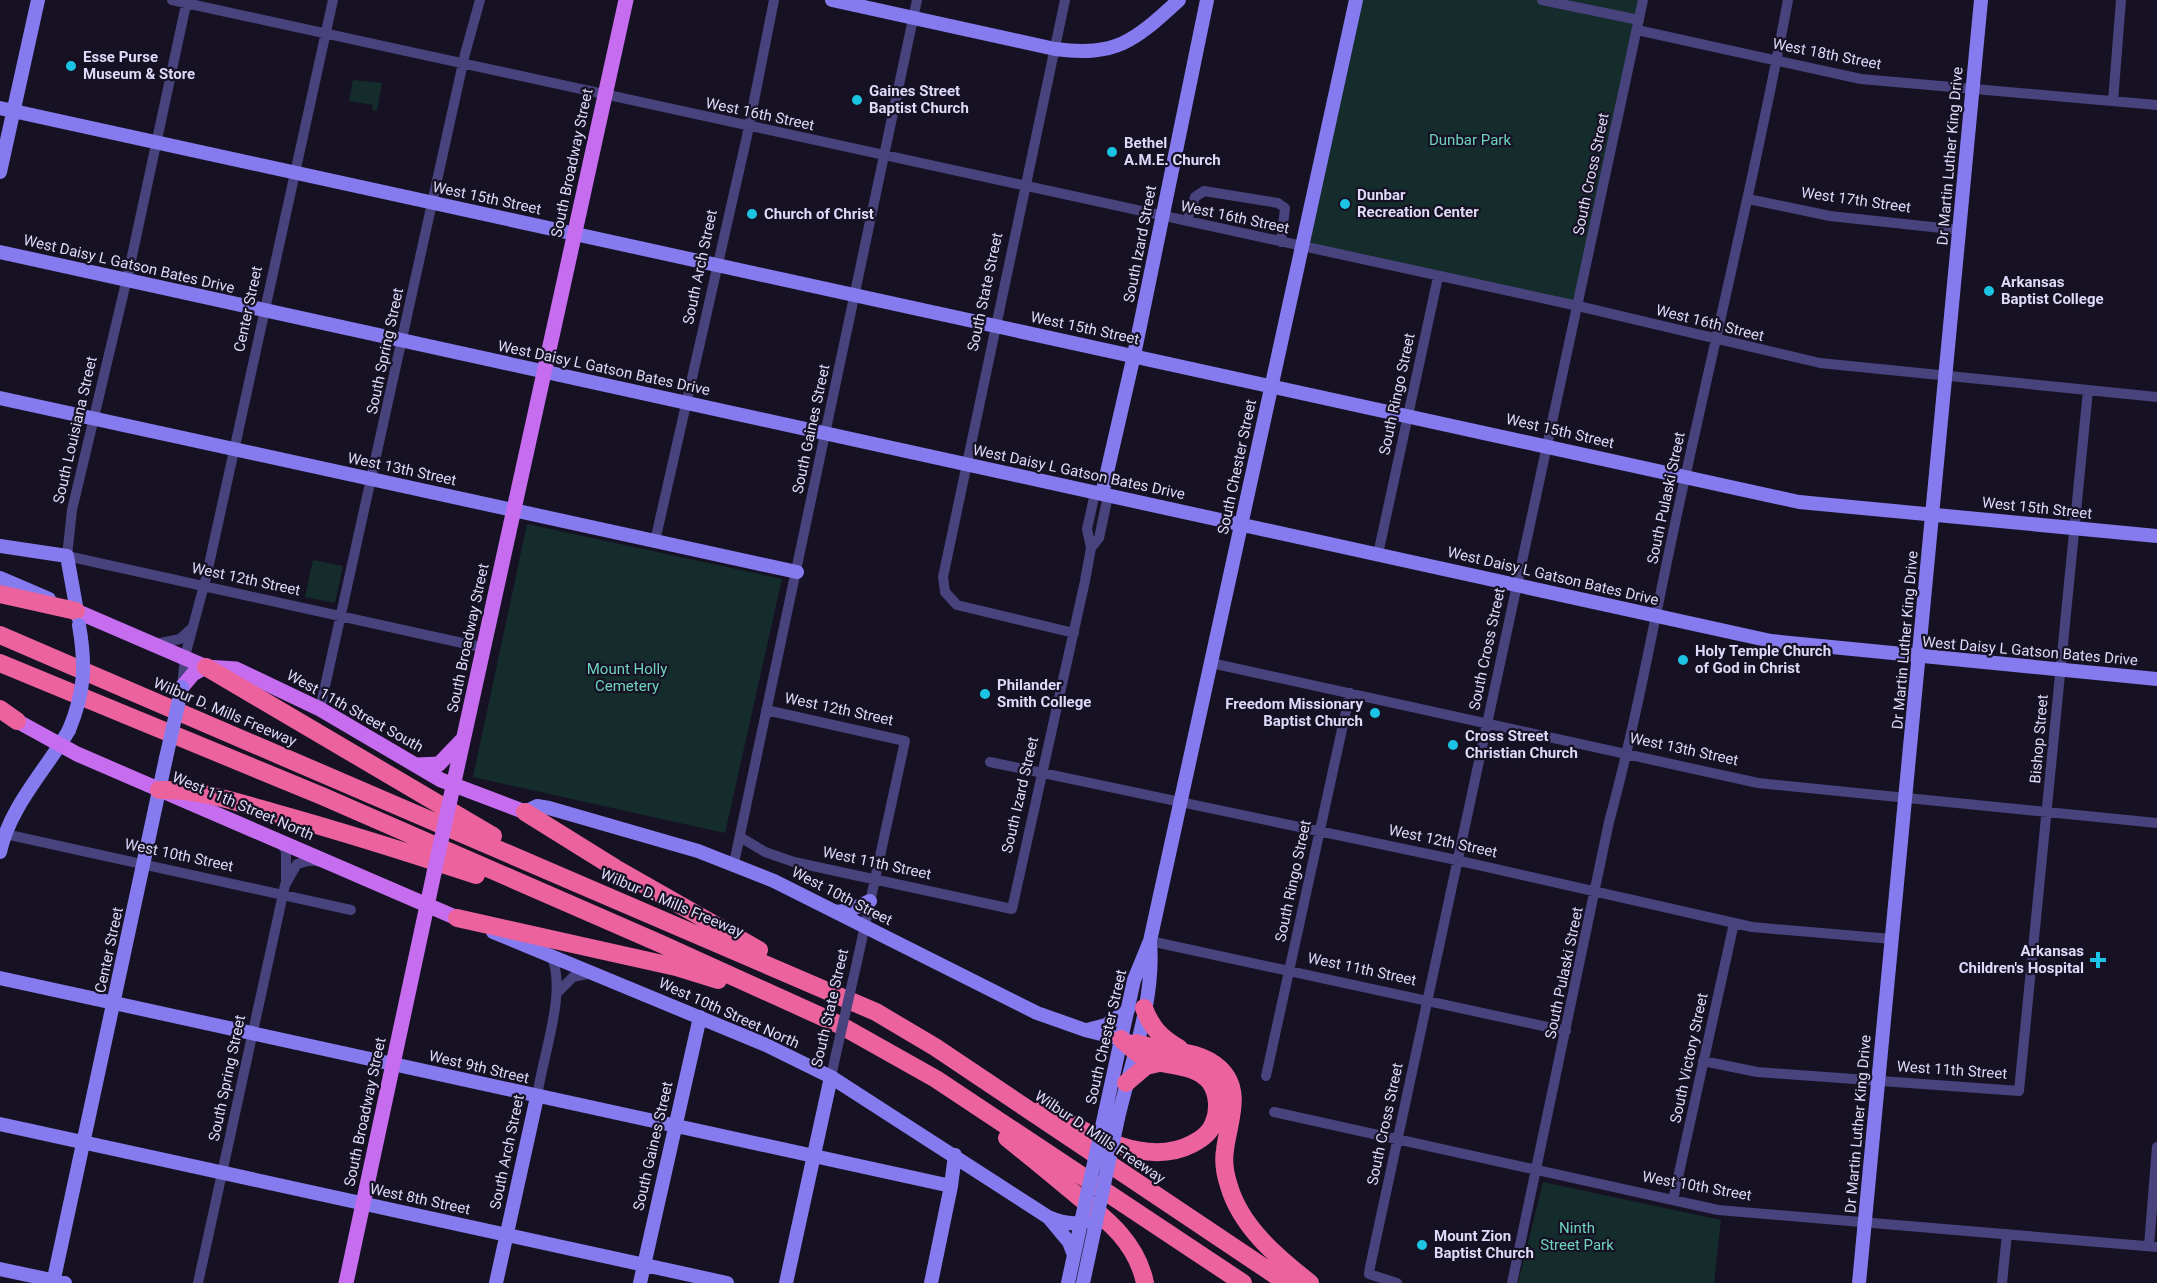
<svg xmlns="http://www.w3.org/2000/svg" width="2157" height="1283" font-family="Roboto,sans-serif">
<rect width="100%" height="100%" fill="#161224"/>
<path fill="#152c2d" d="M1355,0h288l-65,306 -276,-59z
M353,80l29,3 -5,28 -5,-1 1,-5 -24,-4z
M527,524l255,55 -57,254 -252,-56z
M313,560l30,6 -8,37 -30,-6z
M1543,1182l178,38 -7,63h-196z"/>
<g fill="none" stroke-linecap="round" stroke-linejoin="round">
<path stroke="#48427d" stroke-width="10" d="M172,0l1406,306 242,57 337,34
M187,0l-58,270 -57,240 -5,46 418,92
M1065,0l-122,577 2,15 12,13 117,28
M1542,0l97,20
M1637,30l224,49 296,26
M2113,101l8,-101
M1748,199l82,17 130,14
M1187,221l8,-24 9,-6 74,12 7,5 -4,34
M655,541l92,-405 27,-136
M1091,548l8,-10 9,-42
M1378,554l60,-277
M156,644l24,-5 13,-12
M1211,663l547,120 399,40
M182,687l3,-31 21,-78 127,-578
M320,709l145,-655 15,-54
M766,710l139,31 -48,221
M990,762l457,96 305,69 140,12
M0,833l351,77
M740,837l25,15 29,10 218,47 73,-328 6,-33 -4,-19 8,-36
M280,842l6,9v29
M734,863l183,-863
M1150,941l416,90
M557,993l16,-16 18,-4
M1703,1061l54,11 262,19 69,-701
M1266,1076l84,-383
M831,1077l5,-23
M537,1097c5,-40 31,-106 14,-142
M1274,1112l444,98 439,37
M1673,1200l61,-277
M2149,1246l8,-99
M198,1283l87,-398 12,-21 15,-4 8,2
M1397,1283l-28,-9 1,-7 273,-1267
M1512,1283l97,-461c31,-114 50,-230 76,-344 35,-160 73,-318 103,-478
M2002,1283l5,-49"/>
<path stroke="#857bef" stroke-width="14" d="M832,0l223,49c63,8 80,-9 124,-49
M0,108l1799,394 358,34
M0,172l38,-172
M0,252l1771,389 386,38
M0,398l797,174
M1102,494l32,-139 73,-355
M0,546l67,10 11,61
M0,578l49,21
M525,812l12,-6 12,2 149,43 76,30 263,132 48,17 44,11
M0,852c10,-46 46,-82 69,-122
M837,912l13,-2 20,-9
M493,932l273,113 65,32 217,140c16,7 34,10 50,-1
M0,978l951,208
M1087,1030l19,-5 22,-15
M1105,1113l29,-133 16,-39 206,-941
M1118,1118c13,-56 37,-118 32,-175
M0,1124l727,159
M1049,1218l20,24 5,13
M0,1269l65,14
M53,1283l113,-525
M496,1283l41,-186
M640,1283l60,-266
M786,1283l45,-206
M931,1283l20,-97 4,-31
M1068,1283l14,-65
M1083,1283l12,-56
M1859,1283l122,-1283"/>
<path stroke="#c56dee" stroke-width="15" d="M76,611l130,56 30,2 84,40 121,71 84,32
M182,687l11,-13 13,-7
M17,721l60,33 380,164
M417,765l22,-1 24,-25
M450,800l176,-800
M346,1283l88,-410"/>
<path stroke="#ec629c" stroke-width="18" d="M0,594l76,17
M0,635l876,377 59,35 352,236
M0,663l322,133 337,147 181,82 96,54 307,204
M206,667l287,169
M0,709l17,12
M159,790c40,-1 78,12 116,23 68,19 135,40 201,62
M525,812l90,56 144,82
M457,918l219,49 42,13
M1144,1008c7,19 17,30 35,40
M1136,1043c27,9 61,5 83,25 25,23 9,54 6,82 -2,12 0,24 4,36 12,41 48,71 81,97
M1126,1083l20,-17 13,-3
M1043,1108c40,23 101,61 149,36 10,-5 19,-12 22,-22 5,-12 4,-29 -4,-40 -16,-20 -46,-14 -67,-25 -8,-5 -15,-12 -22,-18
M1007,1138c20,16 41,33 61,50 33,27 68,51 77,95"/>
<path stroke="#48427d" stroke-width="10" d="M836,1054l21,-92"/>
<path stroke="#857bef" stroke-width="14" d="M69,730c16,-39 17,-64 10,-105
M166,758l16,-71
M1082,1218l23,-105
M1095,1227l23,-109"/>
<path stroke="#c56dee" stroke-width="15" d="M434,873l16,-73"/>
</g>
<g fill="#1bc4e4" stroke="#161224" stroke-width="2">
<circle cx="71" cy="66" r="6"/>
<circle cx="857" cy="100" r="6"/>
<circle cx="1112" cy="152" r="6"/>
<circle cx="1345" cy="204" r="6"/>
<circle cx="752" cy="214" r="6"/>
<circle cx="1989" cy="291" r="6"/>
<circle cx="1683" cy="660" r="6"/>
<circle cx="985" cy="694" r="6"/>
<circle cx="1375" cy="713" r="6"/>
<circle cx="1453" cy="745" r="6"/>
<path d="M2095 951h6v6h6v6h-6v6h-6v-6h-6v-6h6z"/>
<circle cx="1422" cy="1245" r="6"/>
</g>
<g text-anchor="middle" stroke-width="4.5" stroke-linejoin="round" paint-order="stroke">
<g font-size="15" fill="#dfd9fa" stroke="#161224">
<text transform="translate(1827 54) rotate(11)" y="5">West 18th Street</text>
<text transform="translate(760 114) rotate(12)" y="5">West 16th Street</text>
<text transform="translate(1950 156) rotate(-85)" y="5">Dr Martin Luther King Drive</text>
<text transform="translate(572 163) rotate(-78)" y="5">South Broadway Street</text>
<text transform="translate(1591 174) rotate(-78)" y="5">South Cross Street</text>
<text transform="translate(487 198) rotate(12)" y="5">West 15th Street</text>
<text transform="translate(1856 200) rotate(8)" y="5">West 17th Street</text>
<text transform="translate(1235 217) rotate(12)" y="5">West 16th Street</text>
<text transform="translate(1140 244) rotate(-79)" y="5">South Izard Street</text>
<text transform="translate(129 264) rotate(13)" y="5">West Daisy L Gatson Bates Drive</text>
<text transform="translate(700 267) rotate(-78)" y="5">South Arch Street</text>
<text transform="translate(985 292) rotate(-78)" y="5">South State Street</text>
<text transform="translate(248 309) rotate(-78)" y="5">Center Street</text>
<text transform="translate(1710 323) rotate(14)" y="5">West 16th Street</text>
<text transform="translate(1085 328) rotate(12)" y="5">West 15th Street</text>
<text transform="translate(385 351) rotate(-78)" y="5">South Spring Street</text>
<text transform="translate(604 368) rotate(12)" y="5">West Daisy L Gatson Bates Drive</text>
<text transform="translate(1397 394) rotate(-78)" y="5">South Ringo Street</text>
<text transform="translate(811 429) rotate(-78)" y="5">South Gaines Street</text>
<text transform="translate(75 430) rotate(-77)" y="5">South Louisiana Street</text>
<text transform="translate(1560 431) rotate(13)" y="5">West 15th Street</text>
<text transform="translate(1237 467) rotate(-78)" y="5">South Chester Street</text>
<text transform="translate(402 469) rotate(12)" y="5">West 13th Street</text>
<text transform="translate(1079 472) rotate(12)" y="5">West Daisy L Gatson Bates Drive</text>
<text transform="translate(1666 498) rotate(-78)" y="5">South Pulaski Street</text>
<text transform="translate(2037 508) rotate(6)" y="5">West 15th Street</text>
<text transform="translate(1553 576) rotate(13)" y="5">West Daisy L Gatson Bates Drive</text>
<text transform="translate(246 579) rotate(12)" y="5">West 12th Street</text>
<text transform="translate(468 638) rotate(-78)" y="5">South Broadway Street</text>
<text transform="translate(1905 640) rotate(-85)" y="5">Dr Martin Luther King Drive</text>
<text transform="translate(1487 649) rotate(-78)" y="5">South Cross Street</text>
<text transform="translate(2030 651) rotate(5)" y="5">West Daisy L Gatson Bates Drive</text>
<text transform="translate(839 709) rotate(12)" y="5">West 12th Street</text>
<text transform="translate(355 711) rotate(29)" y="5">West 11th Street South</text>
<text transform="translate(225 712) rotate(23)" y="5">Wilbur D. Mills Freeway</text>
<text transform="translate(2039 739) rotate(-85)" y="5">Bishop Street</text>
<text transform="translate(1684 749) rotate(12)" y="5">West 13th Street</text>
<text transform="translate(1020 795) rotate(-77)" y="5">South Izard Street</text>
<text transform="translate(243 806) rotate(23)" y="5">West 11th Street North</text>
<text transform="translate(1443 841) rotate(12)" y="5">West 12th Street</text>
<text transform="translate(179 855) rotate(12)" y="5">West 10th Street</text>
<text transform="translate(877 863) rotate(12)" y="5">West 11th Street</text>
<text transform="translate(1293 881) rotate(-78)" y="5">South Ringo Street</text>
<text transform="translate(842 896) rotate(27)" y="5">West 10th Street</text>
<text transform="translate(672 903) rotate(23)" y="5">Wilbur D. Mills Freeway</text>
<text transform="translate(109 950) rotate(-78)" y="5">Center Street</text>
<text transform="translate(1362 969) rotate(12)" y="5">West 11th Street</text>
<text transform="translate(1564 973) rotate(-78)" y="5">South Pulaski Street</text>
<text transform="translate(830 1008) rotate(-77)" y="5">South State Street</text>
<text transform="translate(729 1013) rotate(24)" y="5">West 10th Street North</text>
<text transform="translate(1106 1037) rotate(-77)" y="5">South Chester Street</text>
<text transform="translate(1689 1058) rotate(-78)" y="5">South Victory Street</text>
<text transform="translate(479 1067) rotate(13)" y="5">West 9th Street</text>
<text transform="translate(1952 1070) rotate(4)" y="5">West 11th Street</text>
<text transform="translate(227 1078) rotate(-78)" y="5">South Spring Street</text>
<text transform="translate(365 1112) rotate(-78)" y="5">South Broadway Street</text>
<text transform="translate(1385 1124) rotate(-78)" y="5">South Cross Street</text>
<text transform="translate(1858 1124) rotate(-85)" y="5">Dr Martin Luther King Drive</text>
<text transform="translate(1100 1137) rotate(34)" y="5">Wilbur D. Mills Freeway</text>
<text transform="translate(653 1146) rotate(-77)" y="5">South Gaines Street</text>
<text transform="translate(507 1152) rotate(-78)" y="5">South Arch Street</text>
<text transform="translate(1697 1186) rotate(10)" y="5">West 10th Street</text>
<text transform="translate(420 1199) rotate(12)" y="5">West 8th Street</text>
</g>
<g font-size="15" font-weight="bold" fill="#dfd9fa" stroke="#161224" text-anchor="start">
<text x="83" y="62">Esse Purse<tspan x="83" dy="17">Museum &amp; Store</tspan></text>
<text x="869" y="96">Gaines Street<tspan x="869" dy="17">Baptist Church</tspan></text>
<text x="1124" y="148">Bethel<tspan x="1124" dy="17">A.M.E. Church</tspan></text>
<text x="1357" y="200">Dunbar<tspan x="1357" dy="17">Recreation Center</tspan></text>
<text x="764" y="219">Church of Christ</text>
<text x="2001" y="287">Arkansas<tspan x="2001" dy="17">Baptist College</tspan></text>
<text x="1695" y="656">Holy Temple Church<tspan x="1695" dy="17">of God in Christ</tspan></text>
<text x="997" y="690">Philander<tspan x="997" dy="17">Smith College</tspan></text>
<text x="1363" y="709" text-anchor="end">Freedom Missionary<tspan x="1363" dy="17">Baptist Church</tspan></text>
<text x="1465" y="741">Cross Street<tspan x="1465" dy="17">Christian Church</tspan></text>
<text x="2084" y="956" text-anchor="end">Arkansas<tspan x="2084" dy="17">Children's Hospital</tspan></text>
<text x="1434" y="1241">Mount Zion<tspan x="1434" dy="17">Baptist Church</tspan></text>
</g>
<g font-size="15" fill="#6dd2bf" stroke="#161224">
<text x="1470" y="145">Dunbar Park</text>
<text x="627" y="674">Mount Holly<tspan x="627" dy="17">Cemetery</tspan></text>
<text x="1577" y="1233">Ninth<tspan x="1577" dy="17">Street Park</tspan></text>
</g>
</g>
</svg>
